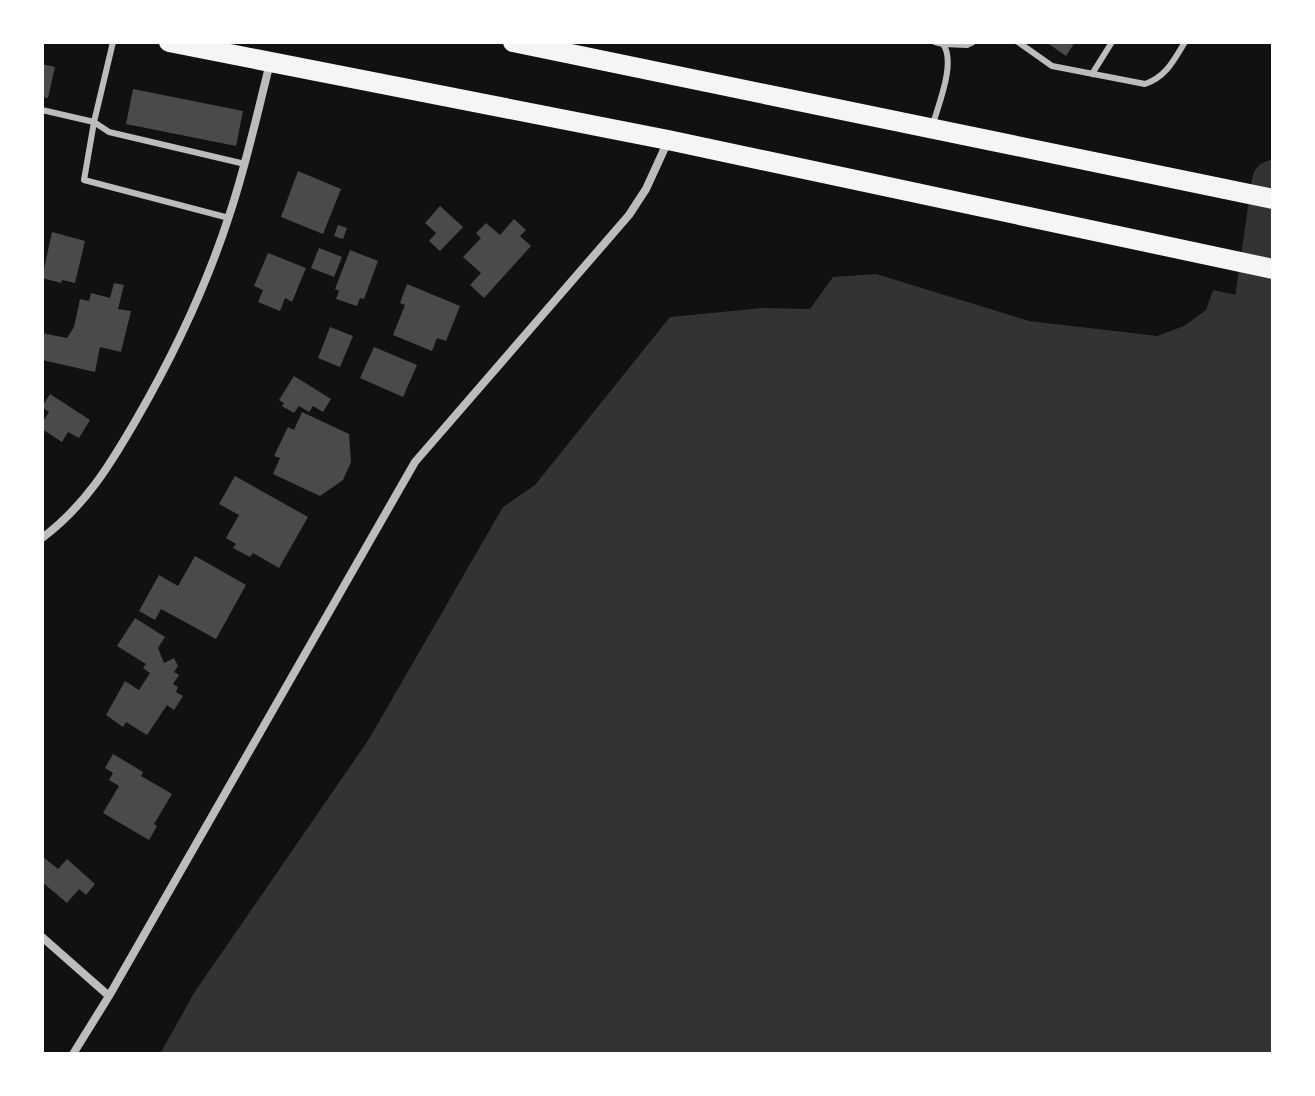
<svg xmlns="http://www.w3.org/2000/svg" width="1315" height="1096" font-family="Inter,sans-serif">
<rect width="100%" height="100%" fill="#111"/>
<path fill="#333" d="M876,274l153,47 128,15 27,-10 22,-16 7,-20 60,13v751h-1113l34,-61 175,-254 134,-232 32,-22 135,-168 93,-9 47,1 23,-32z"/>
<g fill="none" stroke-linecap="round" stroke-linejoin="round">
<path stroke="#333" stroke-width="42" d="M1256,299l17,-118"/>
</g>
<path fill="#4a4a4a" d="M1046,42h29l-9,14z
M42,64l13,3 -7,31 -6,-1z
M133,89l110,22 -7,35 -110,-22z
M298,171l43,18 -18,45 -42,-17z
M440,206l23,21 -23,24 -11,-10 7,-8 -11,-10z
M514,219l12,11 -6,6 11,10 -47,52 -14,-13 11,-12 -18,-16 18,-19 -5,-5 10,-10 14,12z
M338,225l9,3 -4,11 -9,-3z
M52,232l33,9 -10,42 -13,-3 -1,3 -19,-5z
M319,248l23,9 -8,20 -23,-9z
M350,250l28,11 -14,38 -4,-1 -3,8 -21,-7 3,-8 -4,-2z
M268,253l38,15 -14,34 -7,-4 -5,13 -22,-9 5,-12 -9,-4z
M114,283l10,2 -6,24 13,2 -10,41 -21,-5 -5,25 -53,-12v-27l25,5 7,-11 6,-28 9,2 2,-8 19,5z
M407,284l53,22 -14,35 -9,-3 -5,13 -39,-16 12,-30 -5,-2z
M330,327l23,9 -13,31 -22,-9z
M374,347l43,18 -14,32 -43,-19z
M294,376l37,23 -8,13 -10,-6 -4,6 -10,-6 -5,7 -12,-7 2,-3 -5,-3z
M50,394l40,26 -11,18 -11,-6 -6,10 -20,-13v-6l7,-11 -7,-5z
M302,412l47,22 2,28 -8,18 -23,16 -47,-22 7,-16 -6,-2 14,-29 6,3z
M235,476l73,41 -29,51 -26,-15 -3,4 -17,-9 3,-4 -10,-6 13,-23 -20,-11z
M195,556l51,29 -30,54 -55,-30 -6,11 -16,-9 20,-36 19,11z
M135,618l30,19 -7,11 6,15 10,-5 4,8 -4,6 5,3 -6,9 5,3 -2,5 7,4 -9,14 -7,-5 -20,30 -21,-13 -3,5 -17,-12 19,-34 14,9 11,-17 -7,-5 3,-4 -29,-18z
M113,754l30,18 -2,4 31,18 -18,30 3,2 -8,14 -46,-27 16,-27 -10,-6 4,-7 -8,-5z
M42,856l16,13 9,-10 28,25 -9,11 -7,-6 -12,14 -25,-21z"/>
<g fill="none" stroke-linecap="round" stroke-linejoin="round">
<path stroke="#bcbcbc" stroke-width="6" d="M1018,42l34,24 93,18c21,-7 29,-24 40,-42
M943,44l24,1 6,-3
M1092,74l20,-32
M42,110l52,12 19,-80
M933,124c6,-21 23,-62 10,-80l-8,-2
M229,218l-145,-38 10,-58 15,10 136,32"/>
<path stroke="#bcbcbc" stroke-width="8" d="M42,538c43,-32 68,-73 94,-118 37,-64 70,-133 93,-204 17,-50 28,-102 41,-153
M42,937l67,59
M73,1054l36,-58 306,-534 214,-247 17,-26 22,-48"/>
<path stroke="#f5f5f5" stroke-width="20" d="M169,42l499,98 605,129
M513,42l760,157"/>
</g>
<rect width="1315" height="1096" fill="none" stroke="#ffffff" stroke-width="88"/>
</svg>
